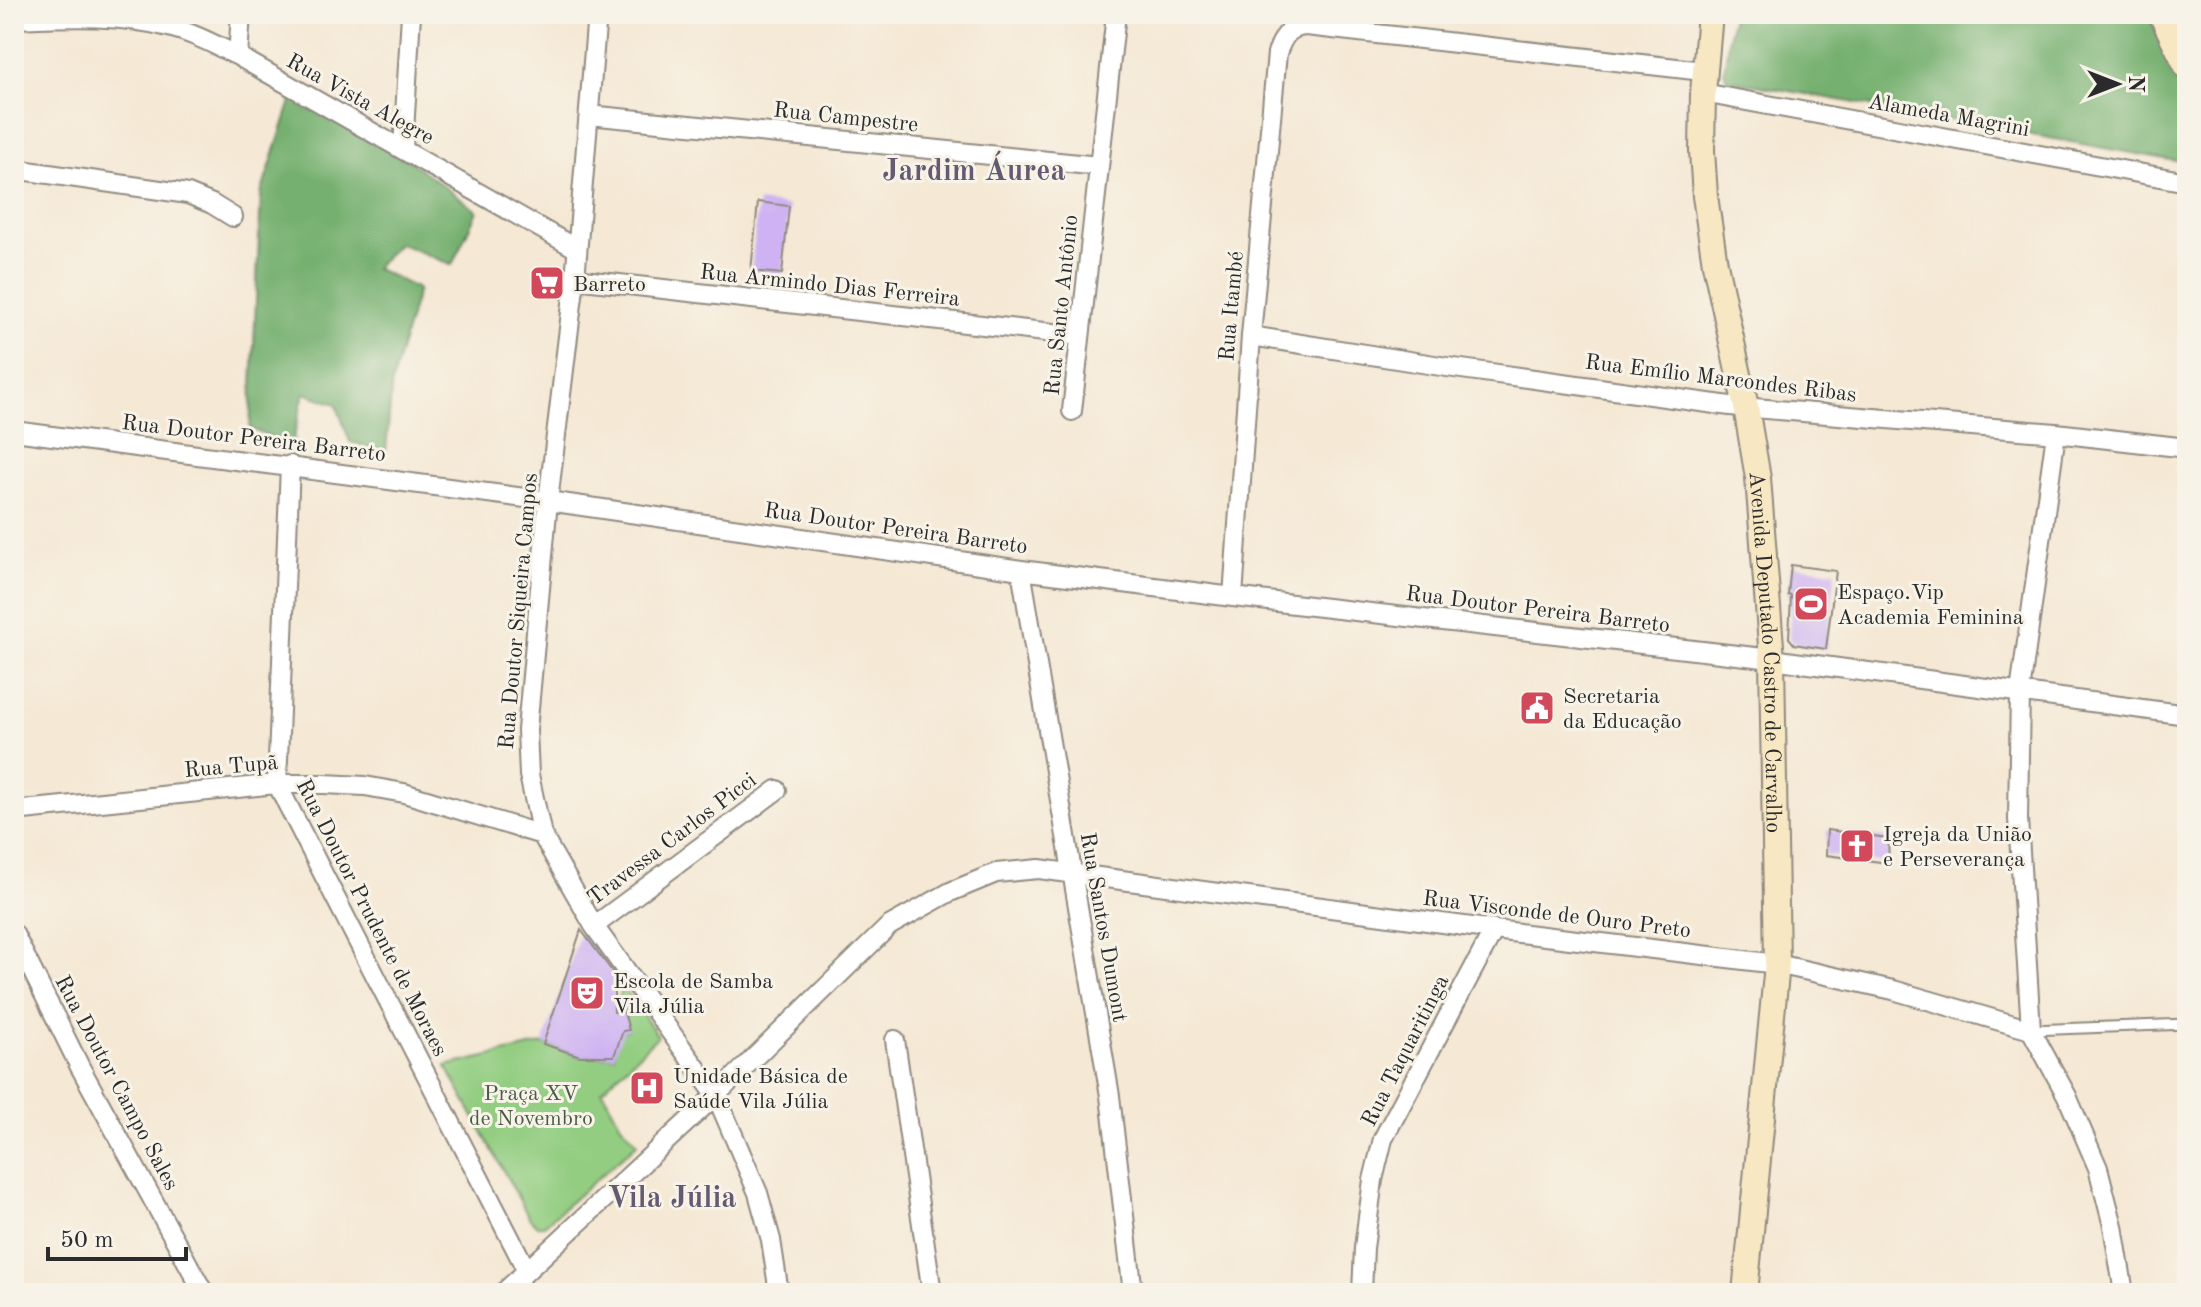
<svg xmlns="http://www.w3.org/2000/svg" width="2201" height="1307" font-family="'Old Standard TT',serif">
<rect width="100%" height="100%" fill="#f7f3e8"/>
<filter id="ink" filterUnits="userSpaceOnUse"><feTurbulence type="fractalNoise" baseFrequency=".0125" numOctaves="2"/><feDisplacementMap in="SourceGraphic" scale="16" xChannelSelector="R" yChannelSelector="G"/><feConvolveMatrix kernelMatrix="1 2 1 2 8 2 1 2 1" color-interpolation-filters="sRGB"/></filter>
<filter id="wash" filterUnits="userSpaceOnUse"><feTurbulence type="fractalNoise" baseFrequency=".006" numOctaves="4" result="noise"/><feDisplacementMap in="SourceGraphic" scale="32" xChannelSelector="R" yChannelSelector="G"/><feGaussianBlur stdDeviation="1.8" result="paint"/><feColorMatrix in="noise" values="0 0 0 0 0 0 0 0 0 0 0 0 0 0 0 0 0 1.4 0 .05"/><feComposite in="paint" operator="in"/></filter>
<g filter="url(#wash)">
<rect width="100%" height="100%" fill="#f5e8d4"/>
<path fill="#93cd81" stroke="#5f7c56" stroke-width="2" d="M622,985l36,51 -56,54 19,35 17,18 -94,82h-7l-7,-6 -84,-153 97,-22 37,12h34l4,-24 10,-2 -4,-18h-10z"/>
<path fill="#76b06f" stroke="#506e4d" stroke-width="2" d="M1732,14h416l39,79v70l-459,-83 -4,-9z
M293,95l102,55 82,61 -25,54 -53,-22 -24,25 43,21 -26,92 -6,71 -36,-10 -14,-38 -32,-11 -12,51 -42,-15 11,-235z"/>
<g id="blocks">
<path fill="#ceb2f3" d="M758,202l31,4 -7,68 -31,-3z
M1791,565l45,6 -10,78 -32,-5 -5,-6 2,-42 -3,-1z
M1827,830l61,8 1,25 -63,-8z
M581,930l33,44v38h10l5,18 -6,1 -9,25h-34l-37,-12z"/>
</g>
</g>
<g filter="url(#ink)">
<use href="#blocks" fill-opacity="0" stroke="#908a80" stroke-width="2"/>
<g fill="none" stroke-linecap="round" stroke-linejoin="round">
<defs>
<path id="lane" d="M2031,1030l156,-6"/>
<path id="street" d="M597,14l-22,265 -27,222 -21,229 2,45 13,60 52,91 122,169 42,98 13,47 8,53
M14,19c51,-2 105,-5 155,8 24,6 46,18 69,29l339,193
M238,56l3,-42
M1703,93l484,89
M589,115l510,51
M403,149l8,-135
M14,169l174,25 24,10 21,13
M575,279l505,57
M1251,336l196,31 283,39 326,27 131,15
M1072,411l44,-397
M14,431l534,70 473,69 212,27 539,62 415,56
M2056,433l-36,259 -2,127 13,211 36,66 31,72 15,58 11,67
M290,465l-13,319 250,487
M1021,570l89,526 23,197
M1233,597l18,-261 26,-283c6,-16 11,-26 29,-27l397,45
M14,811l263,-27h47l41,2 39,7 138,42
M594,926l183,-136
M14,934l66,133 124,226
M895,1040l37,253
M503,1293l213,-198 173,-169 61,-34 46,-19 43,-4 455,61 283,34 116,26 138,40
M1362,1293l2,-45 9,-68 10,-41 111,-209"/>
<g id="secondary">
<path id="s1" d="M1710,14l-7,79 -1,58 3,45 10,68 31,143 12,71 14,181 5,305 -32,329"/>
<path d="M2161,14l26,53"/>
</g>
</defs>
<use href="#lane" stroke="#908a80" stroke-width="13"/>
<use href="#street" stroke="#908a80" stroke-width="22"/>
<use href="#secondary" stroke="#908a80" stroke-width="28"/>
<use href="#lane" stroke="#fff" stroke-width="9"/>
<use href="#street" stroke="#fff" stroke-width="18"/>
<use href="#secondary" stroke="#f7e8c3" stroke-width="24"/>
</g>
</g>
<defs>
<symbol id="supermarket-square" viewBox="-11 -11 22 22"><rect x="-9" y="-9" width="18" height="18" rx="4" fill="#d1495b" stroke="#f7f3e8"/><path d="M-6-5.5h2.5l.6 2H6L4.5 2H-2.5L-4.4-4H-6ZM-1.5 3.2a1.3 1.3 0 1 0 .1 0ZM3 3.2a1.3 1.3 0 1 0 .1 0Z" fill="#fff"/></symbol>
<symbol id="stadium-square" viewBox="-11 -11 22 22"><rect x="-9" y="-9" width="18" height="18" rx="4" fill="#d1495b" stroke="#f7f3e8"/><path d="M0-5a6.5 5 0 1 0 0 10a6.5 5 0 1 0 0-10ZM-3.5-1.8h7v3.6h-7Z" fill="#fff"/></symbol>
<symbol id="civic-square" viewBox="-11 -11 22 22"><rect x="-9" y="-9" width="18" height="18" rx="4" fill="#d1495b" stroke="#f7f3e8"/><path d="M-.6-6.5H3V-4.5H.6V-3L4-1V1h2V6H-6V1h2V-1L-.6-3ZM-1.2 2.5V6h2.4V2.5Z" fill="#fff"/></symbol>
<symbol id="church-square" viewBox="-11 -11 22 22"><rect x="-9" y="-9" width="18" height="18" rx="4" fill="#d1495b" stroke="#f7f3e8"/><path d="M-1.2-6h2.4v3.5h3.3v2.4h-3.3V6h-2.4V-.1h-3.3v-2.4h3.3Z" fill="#fff"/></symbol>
<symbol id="theatre-square" viewBox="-11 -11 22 22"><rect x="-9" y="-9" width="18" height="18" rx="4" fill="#d1495b" stroke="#f7f3e8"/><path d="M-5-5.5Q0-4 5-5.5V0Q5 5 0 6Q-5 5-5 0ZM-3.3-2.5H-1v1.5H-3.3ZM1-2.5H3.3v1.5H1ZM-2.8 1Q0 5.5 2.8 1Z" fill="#fff"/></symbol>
<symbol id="hospital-square" viewBox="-11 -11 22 22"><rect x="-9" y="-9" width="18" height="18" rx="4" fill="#d1495b" stroke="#f7f3e8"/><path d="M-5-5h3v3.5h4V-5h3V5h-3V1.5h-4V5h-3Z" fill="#fff"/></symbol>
</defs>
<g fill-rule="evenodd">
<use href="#supermarket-square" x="527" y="263" width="40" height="40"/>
<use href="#stadium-square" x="1791" y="584" width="40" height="40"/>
<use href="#civic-square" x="1517" y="688" width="40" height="40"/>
<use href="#church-square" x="1837" y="826" width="40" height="40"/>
<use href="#theatre-square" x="567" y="973" width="40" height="40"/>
<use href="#hospital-square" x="627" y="1068" width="40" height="40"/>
</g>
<g text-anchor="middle" stroke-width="6" stroke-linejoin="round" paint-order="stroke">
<g font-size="22" fill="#2b2b2b" stroke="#f7f3e8">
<text transform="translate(361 98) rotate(29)" y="8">Rua Vista Alegre</text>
<text transform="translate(1949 114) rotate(10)" y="8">Alameda Magrini</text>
<text transform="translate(846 116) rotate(6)" y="8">Rua Campestre</text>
<text transform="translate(830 284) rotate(6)" y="8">Rua Armindo Dias Ferreira</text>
<text transform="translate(1060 305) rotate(-84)" y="8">Rua Santo Antônio</text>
<text transform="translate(1230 306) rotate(-85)" y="8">Rua Itambé</text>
<text transform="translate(1721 377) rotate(7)" y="8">Rua Emílio Marcondes Ribas</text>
<text transform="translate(254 437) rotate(7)" y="8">Rua Doutor Pereira Barreto</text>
<text transform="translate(896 527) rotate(8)" y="8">Rua Doutor Pereira Barreto</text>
<text transform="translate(1538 608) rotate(7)" y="8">Rua Doutor Pereira Barreto</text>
<text transform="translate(517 611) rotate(-85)" y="8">Rua Doutor Siqueira Campos</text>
<text dy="8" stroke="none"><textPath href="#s1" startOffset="644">Avenida Deputado Castro de Carvalho</textPath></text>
<text transform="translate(231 765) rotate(-5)" y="8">Rua Tupã</text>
<text transform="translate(671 838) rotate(-37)" y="8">Travessa Carlos Picci</text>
<text transform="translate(1557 913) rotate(7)" y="8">Rua Visconde de Ouro Preto</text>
<text transform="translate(373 917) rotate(63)" y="8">Rua Doutor Prudente de Moraes</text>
<text transform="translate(1105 927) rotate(80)" y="8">Rua Santos Dumont</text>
<text transform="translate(1404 1050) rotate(-63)" y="8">Rua Taquaritinga</text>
<text transform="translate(118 1082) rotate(62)" y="8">Rua Doutor Campo Sales</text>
</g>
<g font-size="22" fill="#2b2b2b" stroke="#f7f3e8" text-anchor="start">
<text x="573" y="291">Barreto</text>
<text x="1837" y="599">Espaço.Vip<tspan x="1837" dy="25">Academia Feminina</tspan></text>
<text x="1563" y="703">Secretaria<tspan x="1563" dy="25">da Educação</tspan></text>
<text x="1883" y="841">Igreja da União<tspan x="1883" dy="25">e Perseverança</tspan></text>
<text x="613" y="988">Escola de Samba<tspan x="613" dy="25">Vila Júlia</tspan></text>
<text x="673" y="1083">Unidade Básica de<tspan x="673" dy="25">Saúde Vila Júlia</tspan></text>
</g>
<g font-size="22" fill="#4a5c45" stroke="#f7f3e8">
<text x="531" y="1100">Praça XV<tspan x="531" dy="25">de Novembro</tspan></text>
</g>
<g font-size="30" font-weight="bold" fill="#645a71" stroke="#f7f3e8">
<text x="974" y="180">Jardim Áurea</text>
<text x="672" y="1207">Vila Júlia</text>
</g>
</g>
<rect width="2201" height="1307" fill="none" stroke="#f7f3e8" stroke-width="48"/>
<g transform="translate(2117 84) rotate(90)" stroke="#f7f3e8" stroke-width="6" paint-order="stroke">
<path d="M0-6L14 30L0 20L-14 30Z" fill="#2b2b2b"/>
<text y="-12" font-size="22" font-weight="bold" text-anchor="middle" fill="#2b2b2b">N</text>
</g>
<path d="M48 1247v12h138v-12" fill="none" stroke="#2b2b2b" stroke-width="4"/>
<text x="60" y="1247" font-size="24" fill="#2b2b2b" stroke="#f7f3e8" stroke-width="6" paint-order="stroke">50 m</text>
</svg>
